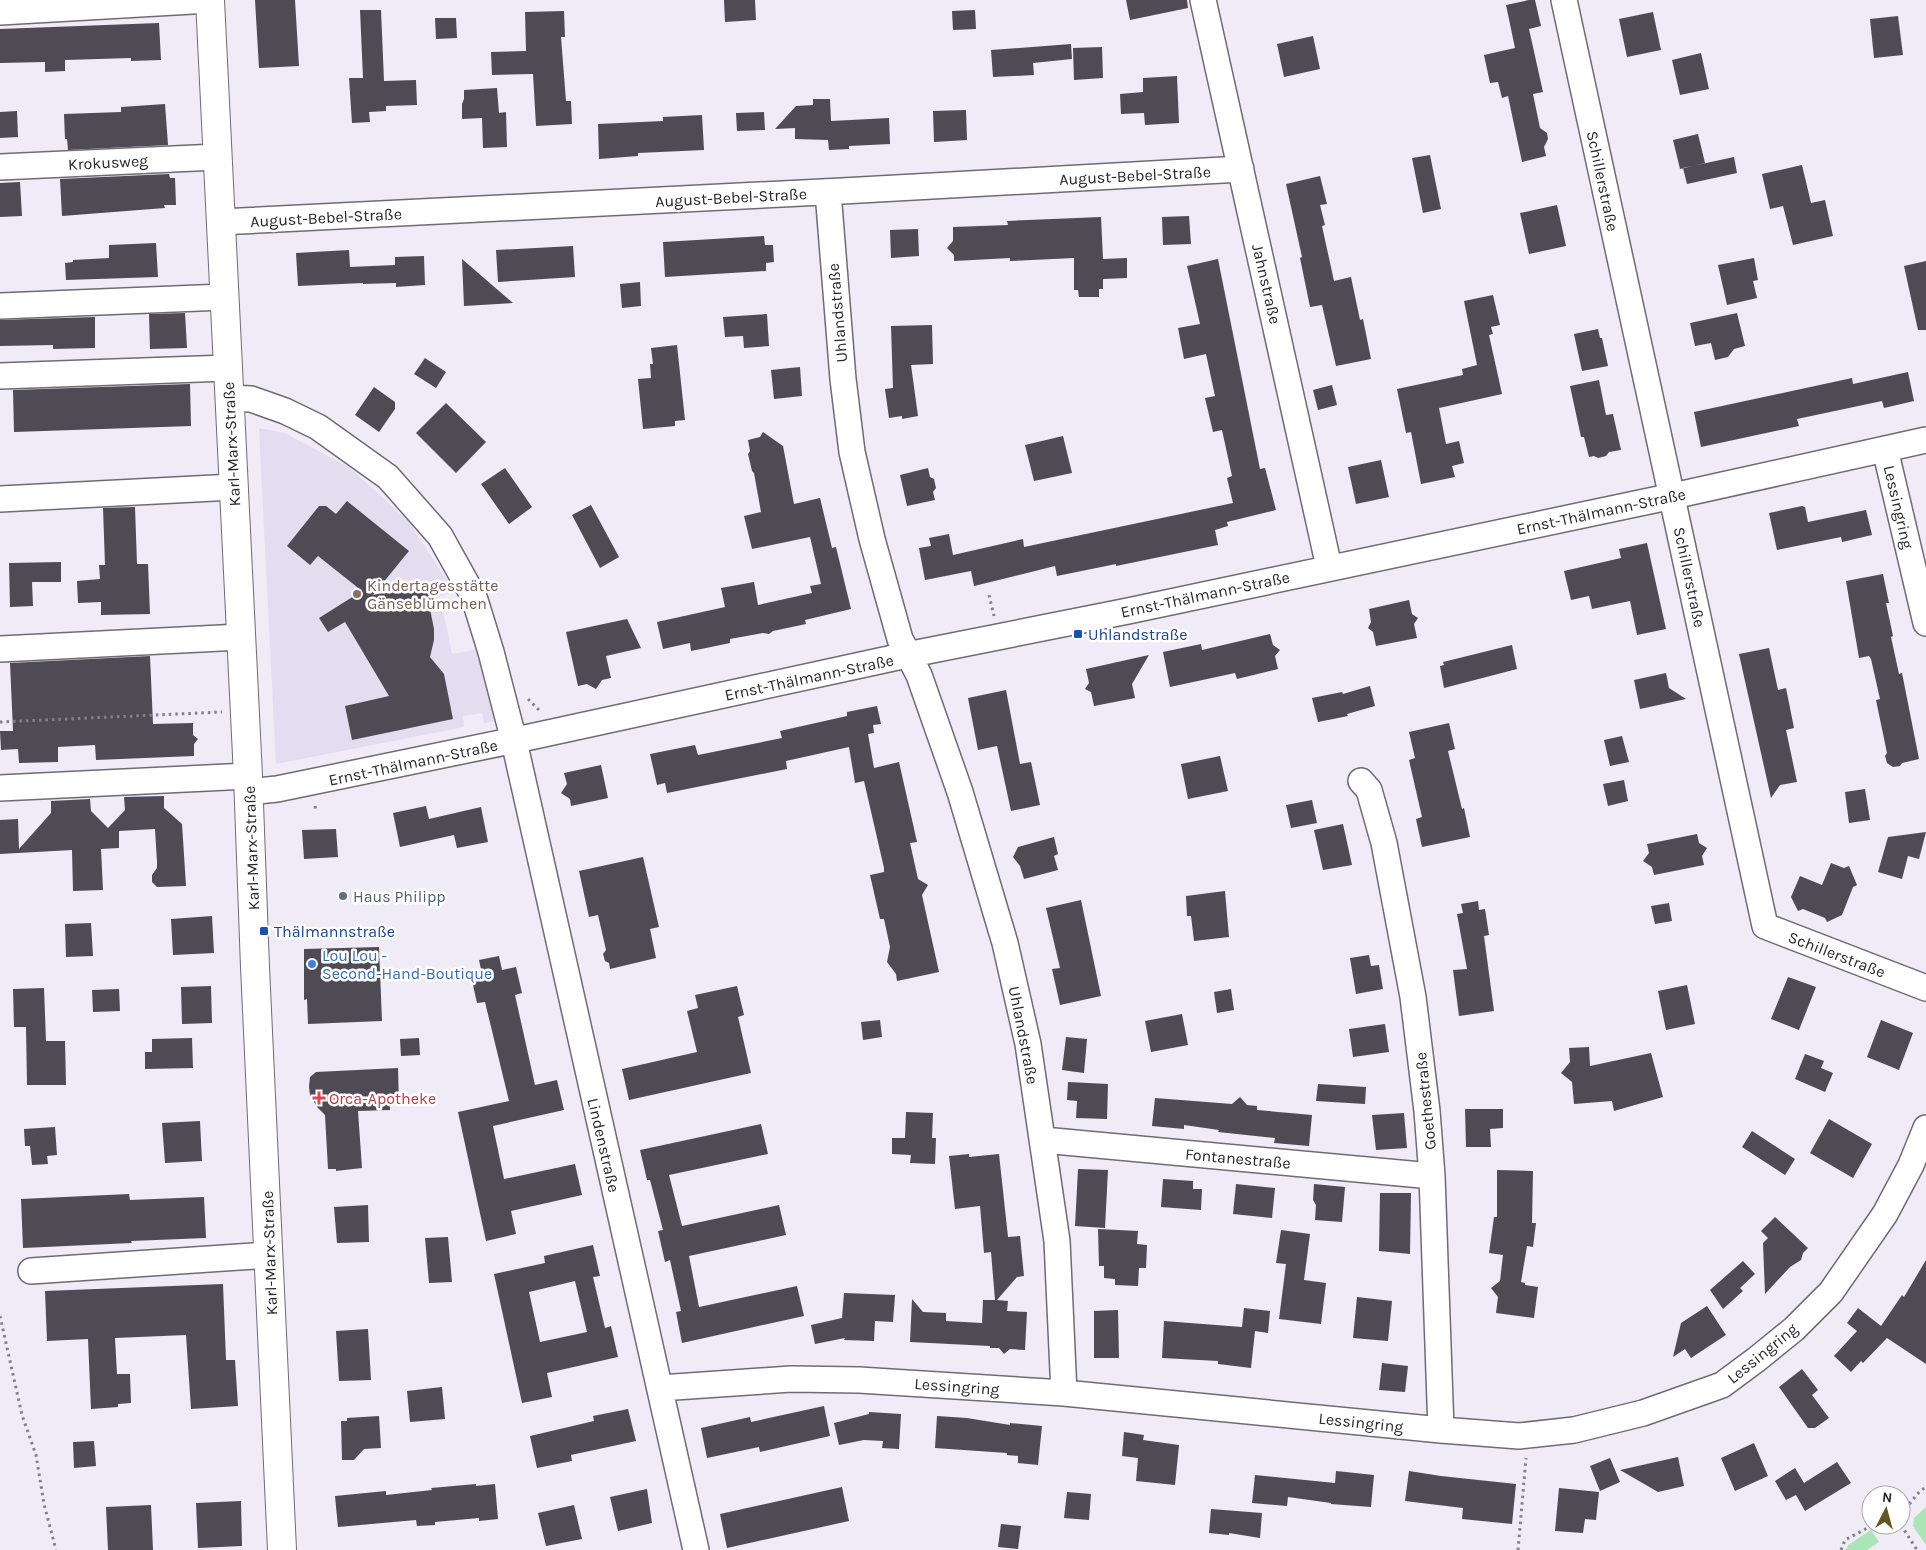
<svg xmlns="http://www.w3.org/2000/svg" width="1926" height="1550" font-family="Karla,sans-serif">
<rect width="100%" height="100%" fill="#efebf7"/>
<path fill="#e3ddf0" d="M259,428l26,5 65,35 57,52 48,72 -15,4 12,58 26,-5 18,72 -12,2 -2,-10 -19,3 1,11 -188,37z"/>
<path fill="#abe4b5" d="M1926,1507v38l-13,-19 1,-8z
M1871,1530l8,12 -12,8h-21l2,-5z"/>
<path fill="#4e4b55" fill-rule="evenodd" d="M255,0h40l4,66 -40,2z
M724,0h31l1,20 -31,2z
M1126,0h61l1,8 -58,12z
M1529,0h6l6,26 -12,3 14,63 -10,2 7,34 7,5 1,6 -4,8 2,9 -24,6 -14,-66 -6,2 -4,-16 -8,1 -6,-28 31,-7 -9,-43z
M360,10h21l3,71 32,-1 1,25 -31,1v5l-17,1 1,10 -18,1 -3,-45h14z
M975,10l1,19 -23,1 -1,-19z
M564,11l1,26h-4l5,64h5l1,23 -36,2 -3,-52 -41,1 -1,-23 35,-1 -1,-39z
M1653,12l8,38 -34,7 -8,-38z
M1898,16l5,39 -29,3 -4,-39z
M435,18h21l1,20 -21,1z
M159,23l2,37 -30,1v-3l-66,2v11l-20,1v-10l-45,1v-34z
M1313,36l7,33 -36,8 -7,-33z
M1071,44l1,15 -39,4 1,12 -41,2 -2,-27z
M1102,47l1,31 -29,2 -1,-32z
M1701,53l8,36 -29,6 -8,-35z
M1177,76l2,47 -34,2 -1,-12 -23,1 -1,-20 23,-2v-14z
M497,88l2,25 7,-1 1,35 -24,1 -1,-30 -20,1v-15l2,-5v-9z
M813,99h17l1,22 58,-3 1,26 -41,2v3l-20,1 -1,-10 -33,-1v-11l-20,1 21,-23 17,-1z
M165,104l3,41 -100,5 -1,-11h-2l-1,-25 57,-2v-5z
M966,110l1,30 -33,2 -1,-31z
M17,111l1,26 -18,1v-26z
M764,112l1,18 -28,1 -1,-18z
M702,115l2,35 -66,3v3l-39,3 -1,-35 65,-3v-4z
M1698,134l7,29 -25,6 -7,-29z
M1430,155l11,54 -18,4 -11,-55z
M1734,157l3,16 -50,11 -4,-16z
M1802,165l9,38 14,-3 8,36 -40,9 -10,-39 -13,3 -8,-35z
M169,174l1,4h5l1,27h-12l1,3 -103,8 -2,-37z
M1320,176l7,28 -7,1 5,20 -3,1 12,55 17,-4 9,43 3,-1 8,40 -35,7 -14,-61 -12,2 -10,-49 2,-1 -16,-73z
M20,182l2,34 -22,1v-34z
M1557,205l9,41 -37,8 -9,-41z
M1189,216l2,28 -28,1 -1,-28z
M1101,217l2,42 24,-1v20l-24,1v10h-4v8h-20l-1,-7h-4v-32l-64,3v-3l-56,3v-6l-7,-7 6,-7v-14l55,-2 -1,-4z
M918,229l1,27 -28,2 -1,-28z
M764,236l1,9h8l1,17 -8,1v8l-101,6 -2,-35z
M156,243l2,34 -92,3 -1,-17 8,-1v-2l36,-2v-13z
M573,246l2,31 -77,5 -2,-32z
M349,250l1,17 45,-2v-8l29,-1 1,29 -29,2v-4l-33,1v-1l-65,3 -2,-33z
M1754,258l4,22 -5,1 4,17 -30,7 -9,-40z
M462,259l51,44 -49,3z
M1218,259l42,210 5,-1 11,42 -49,12 1,4 -13,4 3,15 -102,21v-2l-59,12 -2,-10 -81,20 -3,-15 -46,9 -6,-32 12,-2 -2,-8 20,-4 4,21 70,-16 1,8 209,-44 -6,-25 5,-2 -10,-46 -9,2 -8,-34 10,-2 -9,-42 -22,5 -6,-31 22,-4 -13,-58z
M1926,261v69h-8l-14,-64z
M640,282l1,24 -19,2 -2,-24z
M1493,295l7,30 -9,2 2,7 -4,1 13,59 -63,14 7,36 13,-3 5,22 -12,3 3,11 -34,7 -10,-52 -5,1 -9,-44 66,-14 -1,-6 15,-4 -13,-64z
M185,313l2,35 -37,1 -1,-35z
M1737,313l8,33 -11,3 -6,8 -13,3 -4,-17 -16,3 -5,-23z
M767,314l2,32 -25,2 -1,-12 -18,1 -2,-20z
M95,317v31l-42,1v-4l-53,1v-26z
M932,325l1,39 -22,1 7,51 -16,3v-3l-13,2 -4,-29 8,-1 -2,-62z
M1598,329l2,9h2l6,28 -26,5 -8,-37z
M677,345l8,75 -10,1v5l-32,3 -5,-50 13,-1 -1,-14h3l-2,-16z
M425,358l21,14 -10,16 -22,-14z
M800,367l2,29 -28,3 -3,-29z
M1908,372l6,29 -30,7 -2,-7 -85,18 2,7 -98,21 -7,-35 158,-34 1,6z
M1599,380l7,35 7,-1 8,36 -12,2 -3,4 -8,2 -4,-2 -5,1 -5,-20h-3l-11,-51z
M190,384l1,42 -177,6 -1,-42z
M1332,385l5,20 -19,5 -5,-20z
M374,387l21,15v7l-16,23 -24,-17z
M446,403l40,39 -30,31 -40,-40z
M763,432l20,14 11,58 26,-6 12,50 4,-1 15,62 -46,11 1,4 -33,7 -4,3 -6,-1 -33,6v4l-19,4 -20,4 -1,-8 -27,6 -6,-27 68,-15 -4,-19 33,-6 4,23 54,-12 -2,-7 11,-2 -11,-47 -58,12 -8,-33 17,-4 -7,-39 -2,-2 -4,-17 2,-3 -2,-11 12,-3z
M1063,436l9,37 -38,8 -9,-36z
M1381,460l8,37 -33,7 -8,-37z
M505,468l27,39 -23,17 -28,-40z
M928,468l2,9 4,2 2,9 -3,4 2,8 -28,6 -7,-31z
M347,501l62,50 -36,44 58,-12 5,24 -6,2 4,20v11l-4,17 14,17 9,45 -101,21 -7,-34 44,-10 -44,-74 -17,10 -9,-14 43,-27 -44,-35 -8,9 -23,-19 32,-40h7l10,8z
M591,505l28,52 -19,11 -28,-53z
M1802,506l3,1 3,15 58,-12 6,25 -30,7 -1,-5 -64,13 -8,-37z
M135,507l2,57h11l2,50 -49,1v-13l-23,1 -1,-22 23,-2 -1,-14h6l-2,-57z
M1647,543l19,86 -29,6 -7,-34 -38,8 -3,-13 -18,4 -7,-29 57,-13 -2,-9z
M61,562v20h-29l1,24 -23,1 -1,-44z
M1883,574l6,29h-3l7,33 -2,1 8,37 3,-1 17,86 -17,4 -2,3 -7,1 -6,-4 -2,-7 2,-3 -11,-53 4,-1 -9,-40 -2,-3 -10,2 -13,-77z
M1409,600l3,14 6,4 -4,6 3,14 -41,8 -3,-14 -5,-4 3,-6 -2,-13z
M627,619l14,29 -35,8 5,22 -9,2 -6,9 -9,-5 -9,2 -12,-54z
M1270,634l3,11 7,5 -5,6 3,13 -41,10 -2,-6 -65,14 -7,-35 38,-8 1,6z
M1512,645l5,24 -73,19 -4,-22 4,-1 -1,-3z
M1769,648l9,42 8,-2 8,40 -8,2 11,52 -17,3 -9,13 -32,-144z
M1149,655l-17,29 3,14 -41,8 -3,-14 -6,-3 4,-6 -3,-14z
M150,656l3,68 40,-1v12l5,4 -4,5v12l-98,4 -1,-15 -19,1 -18,1v15l-39,1 -1,-14 -17,1 -1,-19h13l-3,-68z
M1666,673l3,15 17,11 -46,10 -6,-29z
M1370,686l5,20 -28,8 1,2 -30,6 -6,-24 30,-6 1,2z
M1006,690l14,74 11,-2 9,43 -29,6 -14,-65 -19,4 -10,-52z
M877,706l4,18 -8,1 1,8 -6,1 6,34 25,-6 18,80 -7,1 8,36 10,6 -6,10 17,77 -42,9 -1,-7 -9,-12 3,-15 -6,-28h-4l-10,-44 14,-3v-4l-20,-87 -9,2 -6,-36 -63,14 1,8 -120,24 -2,-10 -8,2 -7,-31 45,-9 3,10 84,-17 -2,-7 67,-15v-4z
M1449,723l6,26 -7,2 14,58 2,-1 6,29 -48,10 -6,-28 6,-2 -13,-57 6,-2 -6,-26z
M1622,736l7,26 -19,4 -6,-26z
M1220,756l8,35 -40,8 -7,-35z
M601,765l7,33 -37,8 -1,-7 -9,-6 6,-9 -3,-11z
M1624,780l4,21 -20,5 -5,-22z
M1865,789l5,31 -21,3 -4,-31z
M164,796v12l18,16 4,62 -29,1 -5,-5v-7l5,-7v-6l-2,-33 -36,2v17l-18,1 2,41 -30,1 -1,-41 -72,4v-34l18,-1 1,30 32,-36v-12l39,-2 1,12 17,17 17,-18 -1,-13z
M1312,800l5,23 -26,5 -5,-23z
M426,806l3,13 52,-12 7,35 -31,6 -3,-13 -54,12 -7,-34z
M1343,824l9,41 -29,5 -9,-40z
M336,829l2,28 -34,2 -2,-29z
M1926,832l-7,27 -11,-3 -6,23 -24,-7 10,-35z
M1697,834l2,9 8,5 -5,8 2,9 -50,10 -2,-8 -9,-6 6,-8 -2,-9z
M1054,837l4,17 -4,2 4,14 -34,9 -4,-13 -7,-9 5,-10z
M643,857l16,70 -9,2 6,29 -46,11 -1,-6 -4,-2 -2,-7 3,-4 -8,-35 -9,2 -10,-46z
M1831,863l13,5 5,-2 8,19 -4,2 -11,28 -15,7 -2,-4 -22,-9 -5,2 -7,-14 9,-21 22,9z
M1225,891l4,46 -35,4 -3,-25h-4l-1,-20z
M1081,900l20,96 -41,9 -8,-36 8,-1 -14,-60z
M1478,901l1,9 6,-1 4,26 -5,1 10,75 -35,5 -6,-46 14,-1 -10,-55 6,-1 -2,-9z
M1669,903l3,18 -17,3 -4,-18z
M212,916l2,37 -41,2 -2,-36z
M91,923l2,33 -27,1 -1,-33z
M379,947l3,74 -74,3 -1,-25 -3,1v-51z
M1369,955l2,11 8,-1 4,24 -27,5 -6,-36z
M499,956l3,14 14,-3 6,26 -7,2 20,90 22,-5 7,30 -71,16 11,53 71,-15 7,31 -71,16 5,23 -30,7 -28,-129 51,-11 -24,-99 -8,1 -6,-27 11,-2 -3,-14z
M1788,977l28,10 -17,43 -28,-11z
M1687,985l8,39 -29,6 -8,-39z
M211,986l1,37 -30,1 -1,-37z
M737,986l7,29 -6,2 13,56 -122,27 -7,-31 75,-17 -10,-41 11,-3 -3,-13z
M44,988l2,53h19l1,44h-39l-1,-58h-12l-1,-38z
M119,989l1,22 -27,1 -1,-22z
M1231,989l3,21 -17,3 -3,-21z
M1182,1014l6,31 -37,7 -6,-31z
M880,1020l2,17 -19,3 -2,-18z
M1881,1020l32,13 -14,37 -32,-13z
M1385,1024l4,28 -36,5 -4,-28z
M1066,1037l21,2 -3,34 -22,-3z
M192,1038l1,30 -48,1v-17h7v-13z
M419,1038l1,17 -19,1 -1,-17z
M1589,1047l1,19 61,-13 12,44 -49,14 -2,-10 -38,3 -2,-22 -11,-9 9,-11 -1,-14z
M1805,1054l19,7 -3,7 12,5 -8,19 -30,-13z
M398,1068l1,36 -9,1v5l-32,1 4,57 -26,3v-2h-8l-3,-54 -8,-8 -7,-12 -1,-8 1,-10 6,-5z
M1068,1082l40,2 -1,35 -31,-1 1,-17 -10,-1z
M1318,1084l48,3 -1,17 -49,-3z
M1240,1097l7,8 10,1v4l55,5 -3,31 -35,-3 1,-5 -57,-6 1,-2 -35,-5v4l-32,-3 3,-28 77,6z
M1465,1109h38v19l-13,1 1,18h-25z
M906,1112l27,1 -1,25h4l-1,26 -25,-1 1,-8 -19,-1v-16h13z
M1404,1113l3,35 -31,2 -4,-35z
M1829,1119l43,25 -19,34 -43,-25z
M200,1121l2,40 -37,2 -3,-40z
M761,1124l7,30 -99,21 13,51 97,-21 7,30 -97,21 10,51 98,-21 7,30 -122,27 -6,-31 5,-1 -11,-51 -5,2 -7,-31 5,-1 -13,-50h-3l-7,-30z
M55,1127l2,28 -10,1 1,8 -16,1 -2,-19h-5l-1,-17z
M1752,1131l43,28 -10,16 -43,-28z
M969,1154v3l30,-3 9,83 12,-1 4,40 -7,1 -20,23 11,1 -1,10 20,1 -2,38 -15,-1 -6,5 -5,-6h-9v-2l-80,-4 2,-43 11,13 23,1v8l36,2 1,-23h12l-4,-48 -7,1 -4,-47 -25,3 -6,-53z
M1078,1169l30,1 -3,58 -30,-2z
M1497,1170l36,1 -1,52h4l-3,24 -6,-1 -6,36 4,1v2l13,2 -4,31 -38,-5 2,-16 -7,-9 9,-7 3,-26 -14,-2 5,-36h3z
M1163,1179l30,2v8h9l-1,21 -40,-3z
M1236,1184l39,4 -3,30 -39,-4z
M1314,1184l31,3 -3,35 -27,-2 1,-15 -3,-5z
M1380,1193h31l-1,61 -31,-3z
M129,1194l1,6 74,-3 2,41 -75,3 1,2 -109,5 -2,-49z
M368,1205l1,37 -32,1 -3,-36z
M1775,1217l33,31 -5,5 -2,7 -11,7 -25,27 -2,-51 5,-5 -7,-7z
M1098,1229l40,2 -1,13 10,1 -1,23h-7l-1,18 -23,-1v-6l-11,-1v-12h-5z
M1281,1230l29,4 -6,46 22,3 -5,41 -42,-5 7,-55 -10,-1z
M448,1237l4,45 -23,1 -4,-45z
M593,1245l7,31 -7,1 12,51 6,-2 7,31 -71,16 5,24 -30,6 -28,-129 51,-11 -1,-7zM575,1281l12,51 -47,10 -11,-50z
M1926,1260v104l-39,-26 -24,25 -2,-2 -10,11 -17,-16 23,-25 -10,-8 11,-15 23,18 21,-31 2,2z
M1743,1261l12,13 -15,14 3,3 -20,18 -13,-19z
M223,1284l3,76h9l3,46 -47,3 -5,-74 -71,3 2,36h13l1,29 -13,1v3l-27,2 -3,-70 -41,2 -2,-50z
M844,1293l51,2 -2,27 -18,-1 -1,20 -30,-1 1,-2 -30,6 -4,-19 31,-7z
M1357,1297l35,4 -4,40 -35,-3z
M1707,1306l19,29 -35,23 -6,-9 -12,8 8,-34z
M1244,1308l26,3 -2,22 -13,-2 -4,37 -33,-4v-3l-56,-3 2,-37 78,6z
M1118,1310l1,48h-25v-47z
M368,1329l3,51 -32,1 -3,-50z
M1382,1363l26,3 -3,26 -26,-2z
M1802,1369l16,21 -6,5 17,23 -14,10h-7l-29,-41z
M442,1387l3,32 -35,3 -3,-31z
M824,1406l6,30 -70,16 -1,-5 -52,11 -6,-30 49,-11 1,5z
M628,1409l8,32 -65,14 1,6 -35,7 -7,-32 64,-15 -1,-5z
M869,1412l32,2 -2,35 -17,-1 1,-7 -19,-1 -25,5 -5,-22 35,-9z
M379,1416l2,32 -17,1 -10,11h-12l-1,-39h6v-3z
M937,1416l30,2 43,7v-2l32,3 -4,39 -20,-2v-7l-11,-1v-2l-72,-5z
M1124,1432l20,3 -1,5 36,5 -4,40 -39,-4 2,-23 -16,-2z
M94,1441l2,25 -22,2 -1,-26z
M1754,1443l14,33 -33,15 -14,-33z
M1678,1457l6,29 -26,6 -38,-22z
M1610,1458l10,24 -20,9 -10,-25z
M1837,1462l14,21 -46,28 -9,-16 -10,5 -11,-19 20,-13 9,15z
M1336,1471l38,4 -3,32 -40,-3v-1l-43,-6 -1,9 -35,-3 3,-28 80,8z
M1409,1471l32,5 75,8 -4,40 -50,-5 1,-11 -58,-7z
M476,1484v2l19,-2 3,35 -19,2v-3l-44,4v3l-18,1 -1,-6 -78,7 -3,-31 51,-5v4l46,-5 -1,-2z
M842,1487l7,34 -122,27 -7,-34z
M1559,1488l40,4 -3,28 -11,-1 -2,14 -28,-2z
M647,1489l5,34 -34,8 -8,-34z
M1067,1492l24,2 -2,26 -25,-2z
M241,1501l1,45 -44,2 -2,-45z
M151,1505l2,45h-45l-2,-43z
M574,1505l8,34 -36,7 -8,-33z
M1211,1509l51,4 -2,25 -31,-5v2l-20,-2z
M1001,1524l20,2 -3,23 -20,-2z"/>
<g fill="none" stroke-linecap="round" stroke-linejoin="round">
<defs>
<path id="minor" d="M1203,0l126,567
M1564,0l201,926 161,62
M0,12l210,-12
M0,167l217,-10
M828,192l15,187 9,73 20,87 28,100 19,36 41,117 45,151 23,101 29,197 7,152
M220,222l622,-31 399,-22
M0,306l224,-9
M0,376l228,-8
M229,398l22,1 34,12 33,16 70,50 52,59 34,61 17,55 23,89 182,809
M1885,449l41,174
M0,499l234,-12
M0,649l241,-12
M1361,781l8,9 15,53 29,154 14,114 5,65 9,254
M0,788l248,-12
M248,792l29,-3 253,-52 377,-82 221,-44 545,-115 253,-56
M1043,1140l389,36
M31,1271l238,-16
M660,1388l131,-9 68,1 205,13 377,37 78,6 55,-6 69,-17 79,-28 35,-26 37,-30 37,-37 54,-78 26,-49 15,-37"/>
<path id="major" d="M210,0l38,776 7,191 27,583"/>
</defs>
<use href="#minor" stroke="#6f6b76" stroke-width="28"/>
<use href="#major" stroke="#6f6b76" stroke-width="30"/>
<path stroke="#828088" stroke-width="3" stroke-dasharray="2.5 4" stroke-linecap="butt" d="M989,595l5,21
M528,699l13,13
M0,722l222,-10
M315,806l1,5
M0,1316l22,99 14,40 8,49 12,46
M1901,1514l19,-23 6,-4
M1901,1525l16,25
M1518,1550l8,-92
M1841,1550l4,-10 28,-15"/>
<use href="#minor" stroke="#fff" stroke-width="25"/>
<use href="#major" stroke="#fff" stroke-width="28"/>
</g>
<circle fill="#8d6e63" stroke="#fff" stroke-width="2" cx="357" cy="594" r="5"/>
<g fill="#1a4fb4" stroke="#fff" stroke-width="2">
<rect x="1073" y="629" width="10" height="10" rx="2.5"/>
<rect x="259" y="926" width="10" height="10" rx="2.5"/>
</g>
<circle fill="#5c6f8a" stroke="#fff" stroke-width="2" cx="343" cy="896" r="5"/>
<circle fill="#3f7fe0" stroke="#fff" stroke-width="2" cx="312" cy="964" r="5"/>
<path fill="#e0444e" stroke="#fff" stroke-width="2" d="M316.5 1090.5h5v5h5v5h-5v5h-5v-5h-5v-5h5z"/>
<g text-anchor="middle" stroke-width="5" stroke-linejoin="round" paint-order="stroke">
<g font-size="16" fill="#27262a" stroke="#fff">
<text transform="translate(108 162) rotate(-3)" y="6">Krokusweg</text>
<text transform="translate(1135 175) rotate(-3)" y="6">August-Bebel-Straße</text>
<text transform="translate(1603 181) rotate(78)" y="6">Schillerstraße</text>
<text transform="translate(731 197) rotate(-3)" y="6">August-Bebel-Straße</text>
<text transform="translate(326 217) rotate(-3)" y="6">August-Bebel-Straße</text>
<text transform="translate(1267 284) rotate(77)" y="6">Jahnstraße</text>
<text transform="translate(837 313) rotate(-95)" y="6">Uhlandstraße</text>
<text transform="translate(231 444) rotate(-93)" y="6">Karl-Marx-Straße</text>
<text transform="translate(1899 507) rotate(77)" y="6">Lessingring</text>
<text transform="translate(1601 511) rotate(-12)" y="6">Ernst-Thälmann-Straße</text>
<text transform="translate(1690 577) rotate(78)" y="6">Schillerstraße</text>
<text transform="translate(1205 594) rotate(-12)" y="6">Ernst-Thälmann-Straße</text>
<text transform="translate(809 677) rotate(-12)" y="6">Ernst-Thälmann-Straße</text>
<text transform="translate(413 762) rotate(-12)" y="6">Ernst-Thälmann-Straße</text>
<text transform="translate(251 848) rotate(-92)" y="6">Karl-Marx-Straße</text>
<text transform="translate(1837 954) rotate(21)" y="6">Schillerstraße</text>
<text transform="translate(1024 1035) rotate(79)" y="6">Uhlandstraße</text>
<text transform="translate(1425 1101) rotate(-96)" y="6">Goethestraße</text>
<text transform="translate(604 1145) rotate(77)" y="6">Lindenstraße</text>
<text transform="translate(1238 1158) rotate(5)" y="6">Fontanestraße</text>
<text transform="translate(269 1253) rotate(-92)" y="6">Karl-Marx-Straße</text>
<text transform="translate(1762 1353) rotate(-39)" y="6">Lessingring</text>
<text transform="translate(957 1386) rotate(4)" y="6">Lessingring</text>
<text transform="translate(1361 1422) rotate(6)" y="6">Lessingring</text>
</g>
<g font-size="16" fill="#785e54" stroke="#fff" text-anchor="start">
<text x="367" y="591">Kindertagesstätte<tspan x="367" dy="18">Gänseblümchen</tspan></text>
</g>
<g font-size="16" fill="#164399" stroke="#fff" text-anchor="start">
<text x="1088" y="640">Uhlandstraße</text>
<text x="274" y="937">Thälmannstraße</text>
</g>
<g font-size="16" fill="#4e5e75" stroke="#fff" text-anchor="start">
<text x="353" y="902">Haus Philipp</text>
</g>
<g font-size="16" fill="#366cbe" stroke="#fff" text-anchor="start">
<text x="322" y="961">Lou Lou -<tspan x="322" dy="18">Second-Hand-Boutique</tspan></text>
</g>
<g font-size="16" fill="#be3a42" stroke="#fff" text-anchor="start">
<text x="329" y="1104">Orca-Apotheke</text>
</g>
</g>
<g transform="translate(1886 1510) rotate(6)"><circle r="24" fill="#ffffff" stroke="#a9a8aa"/>
<path d="M0-4L9 19L0 12L-9 19Z" fill="#645623"/>
<text y="-8" font-size="14" font-weight="bold" text-anchor="middle" fill="#27262a">N</text>
</g>
</svg>
